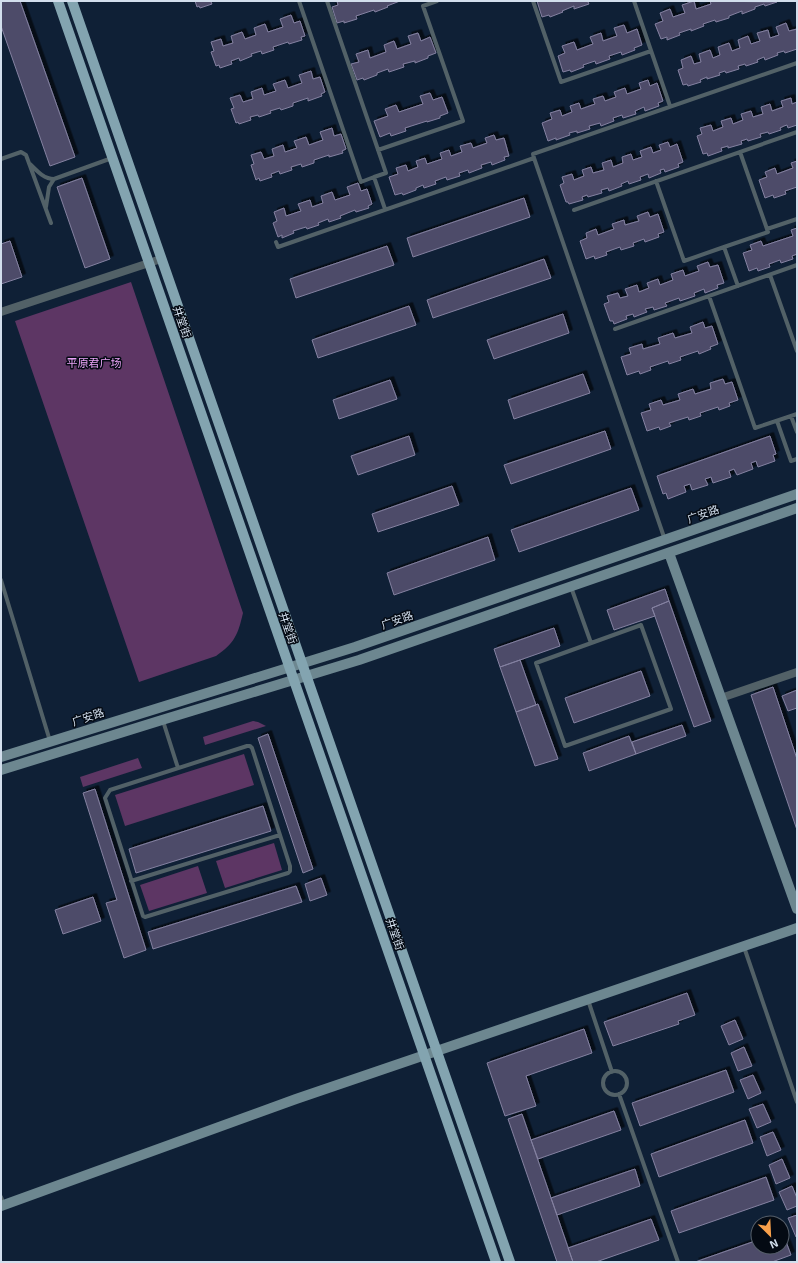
<svg xmlns="http://www.w3.org/2000/svg" width="798" height="1263" font-family="'Exo 2','Noto Sans SC',sans-serif">
<defs>
<filter id="shadow"><feDropShadow dx="3.5" dy="-3.5" stdDeviation="0" flood-color="#0009"/></filter>
</defs>
<rect width="100%" height="100%" fill="#0f2036"/>
<path fill="#5d3664" d="M131,282l112,331c-5,21 -8,30 -27,43l-77,26 -124,-361z
M253,721l5,1 8,4 -61,19 -2,-8z
M244,754l10,31 -129,41 -10,-31z
M138,758l4,10 -59,19 -3,-10z
M274,843l8,27 -57,18 -9,-27z
M198,866l9,27 -58,18 -9,-26z"/>
<path fill="#4e4c69" stroke="#8481a1" filter="url(#shadow)" d="M1,1h19l55,156 -25,9 -49,-140z
M195,1h18l-2,1 1,2 -12,4 -1,-2 -2,1z
M337,1h63l-13,5 1,1 -13,5 -1,-2 -18,6 1,3 -13,4v-2l-7,2 -5,-16 6,-2z
M537,1h53l-2,1 1,2 -15,5v-3l-12,5 1,1 -13,5 -1,-2 -7,2z
M694,1l2,8 15,-5 -1,-3 67,1 -12,4 -1,-2 -9,3v2l-13,5v-3l-13,5v2l-13,4 -1,-2 -12,4 1,2 -13,5v-2l-12,4 1,2 -13,5v-3l-6,2 -6,-15 8,-3 -3,-8 10,-4 3,8 12,-4 -3,-8z
M291,15l3,8 6,-2 5,15 -4,1 1,3 -13,4 -1,-2 -15,5 1,3 -12,4 -1,-3 -10,3 1,2 -12,5 -1,-3 -8,3 1,3 -12,4 -1,-3 -3,1 -5,-14 3,-1 -3,-9 10,-3 2,7 10,-3 -2,-7 11,-4 3,7 11,-4 -2,-7 11,-4 3,8 15,-5 -3,-8z
M786,23l3,8 8,-2v20l-12,4 -1,-2 -7,2 1,2 -13,5 -1,-3 -7,3 1,2 -12,4 -1,-2 -7,2 1,3 -13,4 -1,-2 -6,2 1,2 -13,4v-2l-7,3 1,2 -13,4 -1,-2 -4,1 -5,-15 5,-2 -2,-8 10,-4 3,8 7,-2 -2,-8 11,-4 3,8 7,-3 -2,-8 11,-4 3,8 8,-3 -2,-8 10,-4 3,8 9,-3 -3,-8 11,-3 2,8 9,-3 -3,-8z
M624,25l3,8 10,-4 5,16 -8,3 1,2 -13,5 -1,-3 -12,4 1,3 -14,5 -1,-3 -12,4 1,2 -13,5 -1,-2 -7,2 -5,-16 7,-3 -3,-7 12,-4 3,8 16,-6 -3,-7 11,-4 2,8 14,-5 -3,-8z
M418,33l3,8 9,-4 6,16 -8,3v2l-13,5v-2l-12,3 1,3 -15,5 -1,-3 -11,4v2l-13,5 -1,-2 -6,2 -6,-16 8,-2 -3,-8 12,-4 2,8 16,-6 -2,-7 10,-4 3,8 14,-5 -3,-8z
M311,71l2,8 7,-2 5,15 -4,2 1,2 -14,5v-3l-15,5v3l-12,4 -1,-2 -10,3 1,2 -12,4 -1,-2 -8,2 1,3 -12,4 -1,-2 -2,1 -5,-14 3,-1 -4,-10 10,-3 3,7 10,-3 -2,-7 11,-4 2,7 12,-4 -3,-7 12,-4 3,8 14,-5 -3,-8z
M648,80l2,6 7,-3 6,18 -5,2 1,3 -14,5 -1,-4 -9,4 1,3 -13,4 -1,-3 -9,3 1,3 -13,5 -1,-3 -11,3 1,3 -13,4v-2l-8,2 1,2 -14,5v-2l-8,3 -6,-18 10,-4 -2,-6 10,-3 2,6 10,-4 -2,-6 9,-3 2,6 14,-5 -2,-5 10,-3 2,5 11,-4 -2,-5 11,-4 2,6 14,-5 -2,-6z
M430,93l3,7 9,-3 6,16 -8,3v2l-13,4v-1l-22,7 1,3 -15,5 -1,-3 -10,4 -6,-16 14,-5 -3,-7 11,-4 3,7 24,-8 -3,-8z
M791,98l1,6 5,-2v23l-9,3 -1,-3 -3,1 -4,2 1,2 -12,4 -1,-2 -8,2 1,3 -13,4 -1,-2 -6,2 1,3 -14,4v-2l-7,2 1,3 -14,5 -1,-3 -4,1 -6,-18 5,-2 -2,-6 11,-3 2,6 10,-4 -2,-6 10,-3 2,6 10,-4 -2,-6 10,-3 2,6 10,-3 -2,-7 9,-3 2,7 11,-4 -2,-6z
M332,128l2,8 7,-2 5,15 -4,2 1,2 -14,4v-2l-15,5v3l-12,4 -1,-3 -10,3 1,3 -12,4 -1,-3 -8,3 1,3 -12,4 -1,-3 -3,2 -5,-15 3,-1 -3,-9 10,-3 3,7 10,-3 -2,-7 11,-4 2,7 12,-4 -3,-7 12,-4 3,8 14,-5 -3,-8z
M494,135l2,5 8,-2 5,18 -5,1 1,3 -13,5 -1,-3 -10,3 1,3 -13,5 -1,-3 -9,3 1,3 -13,4 -1,-3 -11,4 1,3 -12,4 -1,-3 -7,3v2l-13,5 -1,-2 -7,2 -6,-18 9,-3 -2,-6 10,-3 2,6 10,-4 -2,-6 9,-3 2,6 15,-5 -2,-6 9,-3 2,6 11,-4 -2,-6 11,-3 2,5 14,-5 -2,-5z
M668,142l2,5 7,-3 6,18 -5,2 1,3 -14,5 -1,-3 -4,1 1,3 -12,5 -1,-4 -8,3 1,3 -12,4 -1,-3 -7,3 1,2 -13,5 -1,-3 -7,2 1,3 -14,4 -1,-2 -5,2 1,3 -14,4 -1,-2h-2l-6,-17 4,-2 -2,-6 10,-3 2,6 10,-4 -2,-6 9,-3 2,6 11,-3 -2,-7 9,-3 2,7 10,-4 -1,-6 9,-3 2,6 9,-3 -2,-6 11,-4 2,6 8,-3 -2,-5z
M797,161v26l-12,4 1,3 -12,4 -1,-3 -8,3 -6,-18 8,-3 -2,-5 10,-4 2,6 16,-6 -2,-5z
M82,178l28,81 -25,9 -28,-81z
M358,183l3,8 6,-2 5,15 -4,2 1,2 -13,4 -1,-2 -15,6 1,2 -12,4 -1,-3 -10,4 1,2 -12,4 -1,-2 -13,4 1,2 -12,5v-3l-4,2 -5,-14 4,-2 -3,-9 10,-4 2,8 15,-5 -3,-7 12,-4 2,7 11,-4 -2,-7 11,-4 3,8 15,-5 -3,-8z
M524,198l6,19 -117,40 -6,-19z
M648,212l2,5 8,-3 6,18 -6,2 1,3 -14,5 -1,-3 -11,4 1,3 -13,4 -1,-3 -14,5 1,3 -12,4 -1,-3 -8,3 -6,-18 7,-3 -1,-5 10,-4 2,6 16,-6 -2,-5 12,-4 1,5 14,-4 -2,-5z
M797,228v26l-5,2 1,3 -12,4 -1,-3 -11,4 1,3 -12,4 -1,-3 -8,3 -6,-18 9,-3 -2,-5 11,-4 2,5 30,-10 -2,-6z
M10,241l12,36 -21,7v-40z
M387,246l7,19 -98,33 -6,-19z
M544,259l7,19 -118,40 -6,-18z
M708,262l2,5 8,-2 6,18 -7,2 1,3 -13,5 -1,-4 -10,4 1,3 -15,5 -1,-3 -14,5 2,3 -13,4 -1,-3 -8,2 2,3 -13,5 -1,-3 -7,2 1,3 -13,5 -1,-3h-3l-6,-17 5,-2 -2,-6 11,-3 2,5 8,-2 -3,-7 12,-4 2,7 10,-4 -2,-5 11,-4 2,6 13,-5 -2,-6 12,-4 2,6 14,-5 -2,-5z
M409,306l7,19 -98,33 -6,-18z
M563,314l6,19 -75,26 -7,-19z
M703,322l2,6 7,-2 6,18 -8,3 1,2 -12,5 -1,-3 -18,6 1,3 -12,4 -1,-3 -18,6 1,3 -11,4 -1,-3 -12,4 -6,-18 10,-3 -2,-6 13,-4 1,5 17,-5 -2,-6 15,-5 2,5 17,-5 -2,-6z
M583,374l7,19 -76,26 -6,-19z
M723,379l2,5 7,-2 6,18 -9,3 1,3 -11,4 -1,-3 -18,6 1,3 -12,4 -1,-3 -19,6 2,3 -11,4 -1,-3 -12,4 -6,-18 10,-3 -2,-6 12,-4 2,5 17,-5 -2,-6 15,-5 2,5 16,-5 -1,-6z
M390,380l7,19 -58,20 -6,-19z
M605,431l6,18 -100,35 -7,-19z
M409,436l6,19 -57,20 -7,-19z
M770,436l6,18 -3,1 2,6 -17,6 -2,-6 -5,2 2,6 -16,6 -3,-6 -5,2 2,6 -18,6 -2,-6 -6,2 3,6 -16,5 -2,-6 -6,2 2,6 -18,7 -2,-6 -3,1 -6,-18z
M452,486l7,19 -81,27 -6,-18z
M631,488l8,22 -120,42 -8,-22z
M488,537l7,23 -101,35 -7,-22z
M665,589l4,12 -17,7 3,8 -41,14 -7,-20z
M669,601l42,120 -17,6 -42,-119z
M554,628l6,18 -60,21 -6,-18z
M520,660l16,45 -20,7 -16,-45z
M641,671l9,25 -76,27 -9,-25z
M773,687l24,72v71l-46,-135z
M797,690v18l-9,3 -6,-15z
M538,704l20,55 -23,7 -19,-54z
M682,725l4,11 -50,18 -4,-12z
M268,734l45,135 -10,4 -45,-135z
M629,736l7,18 -47,17 -6,-18z
M95,789l51,161 -22,8 -18,-55 11,-3 -34,-107z
M263,806l8,25 -135,42 -7,-24z
M321,878l6,17 -17,6 -5,-17z
M296,886l6,16 -149,47 -5,-17z
M93,897l8,24 -38,13 -8,-24z
M687,993l8,22 -17,6 1,3 -66,22 -9,-24z
M735,1020l8,19 -14,6 -8,-19z
M584,1029l8,24 -66,23 10,30 -31,10 -18,-53z
M744,1047l8,19 -14,5 -7,-18z
M726,1070l8,22 -94,34 -8,-23z
M753,1075l8,18 -13,6 -8,-19z
M763,1104l8,18 -14,6 -8,-19z
M614,1111l7,19 -83,29 -7,-19z
M522,1114l29,84 22,64h-16l-49,-143z
M745,1120l8,23 -94,34 -8,-23z
M773,1132l8,18 -14,6 -7,-19z
M782,1159l8,19 -14,6 -7,-19z
M635,1169l5,17 -83,29 -6,-17z
M766,1177l8,23 -95,33 -8,-22z
M792,1186l5,12v8l-10,4 -8,-18z
M797,1215v21l-1,1 -8,-19z
M651,1219l8,21 -63,22h-23l-5,-14z
M782,1231l9,24 -19,7h-77l63,-22v7h24z"/>
<g fill="none" stroke-linecap="round" stroke-linejoin="round">
<path stroke="#526167" stroke-width="4" d="M299,1l62,181 13,-5
M327,1l59,172 -12,4 11,32
M533,1l28,81 90,-31
M634,1l36,105
M378,150l85,-29 -40,-115 14,-5
M740,152l27,77
M534,158l131,382
M1,159l20,-7 5,3 25,68
M30,164c7,7 14,15 24,15l58,-21
M656,181l28,80 40,-14
M46,207l3,-20 5,-8
M574,210l223,-78
M276,242l2,5 256,-89 -1,-4 264,-91
M770,275l27,76
M738,286l-14,-39 44,-15 -1,-3 30,-10
M709,296l46,132 42,-14
M615,329l182,-64
M791,416l6,16
M777,421l14,40 6,-2
M1,580l49,161
M571,587l20,56
M641,625l30,84 -106,37 -29,-83z
M163,721l15,47
M247,746h3l2,2 38,118v5l-2,2 -143,44 -2,-1 -38,-118 5,-8z
M131,881l149,-46
M744,947l53,155
M588,1000l24,72
M603 1083a12 12 0 1 1 24 0a12 12 0 1 1-24 0Z
M619,1094l59,168
M1,1197l3,8"/>
<path stroke="#526167" stroke-width="8" d="M1,312l160,-53
M721,698l76,-26"/>
<path stroke="#6d8790" stroke-width="10" d="M669,553l128,356
M1,757l354,-110 442,-153
M1,770l161,-50 197,-60 438,-152
M1,1206l295,-107 501,-171"/>
<path stroke="#83a4b0" stroke-width="10" d="M58,1l438,1261
M72,1l438,1261"/>
</g>
<g text-anchor="middle" stroke-width="3" stroke-linejoin="round" paint-order="stroke">
<g font-size="11" fill="#d2deec" stroke="#040a13">
<text transform="translate(182 322) rotate(71)" y="4">井堂街</text>
<text transform="translate(703 514) rotate(-19)" y="4">广安路</text>
<text transform="translate(397 620) rotate(-19)" y="4">广安路</text>
<text transform="translate(288 628) rotate(71)" y="4">井堂街</text>
<text transform="translate(88 717) rotate(-18)" y="4">广安路</text>
<text transform="translate(395 934) rotate(71)" y="4">井堂街</text>
</g>
<g font-size="11" fill="#eba3f7" stroke="#040a13">
<text x="94" y="367">平原君广场</text>
</g>
</g>
<rect width="798" height="1263" fill="none" stroke="#d2deec" stroke-width="4"/>
<g transform="translate(770 1235) rotate(156)"><circle r="19" fill="#040a13" stroke="#565f6a"/>
<path d="M0-3L7 15L0 10L-7 15Z" fill="#f8a04b"/>
<text y="-6" font-size="11" font-weight="bold" text-anchor="middle" fill="#d2deec">N</text>
</g>
</svg>
